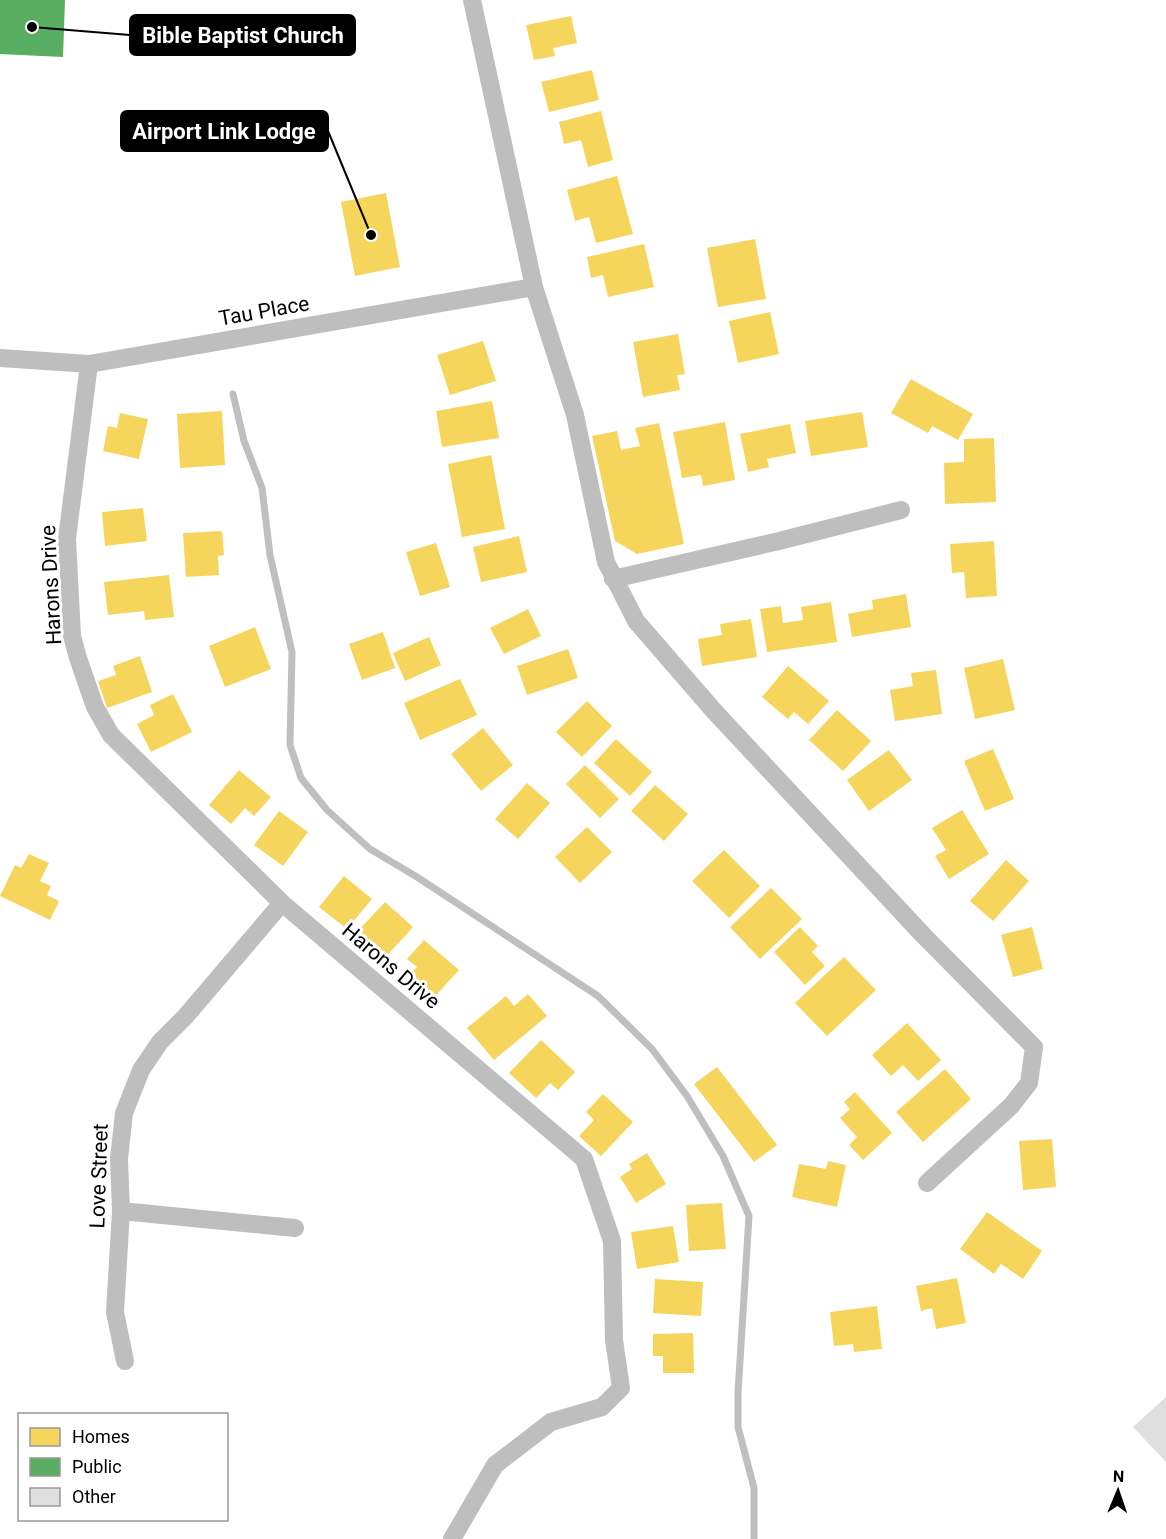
<svg xmlns="http://www.w3.org/2000/svg" width="1166" height="1539" font-family="Roboto,sans-serif">
<rect width="100%" height="100%" fill="#fff"/>
<path fill="#f6d55c" d="M571,16l6,27 -24,5 2,8 -21,4 -8,-35z
M592,70l7,30 -50,12 -8,-30z
M601,111l12,49 -25,7 -7,-27 -17,4 -5,-22z
M617,176l16,58 -37,9 -7,-26 -14,4 -8,-31z
M386,193l14,74 -45,9 -14,-74z
M755,239l11,60 -48,8 -11,-59z
M644,244l10,43 -46,10 -5,-22 -12,3 -4,-21z
M770,312l9,42 -41,9 -9,-42z
M678,334l7,40 -8,1 3,15 -37,7 -10,-55z
M483,341l13,40 -46,14 -13,-40z
M911,379l62,35 -15,26 -26,-14 -4,7 -37,-20z
M492,401l7,37 -57,9 -6,-36z
M222,411l3,54 -45,3 -3,-54z
M862,412l6,35 -57,9 -6,-35z
M120,413l28,6 -9,40 -36,-8 5,-25 9,2z
M725,422l10,58 -32,6 -2,-11 -19,3 -9,-46z
M659,423l25,121 -47,10 -22,-13 -23,-105 25,-5 4,19 19,-4 -5,-18z
M790,424l6,29 -29,6 2,8 -21,5 -8,-38z
M994,438l2,64 -51,2 -1,-41 20,-1v-23z
M491,455l14,74 -43,8 -14,-73z
M143,508l4,33 -42,5 -3,-34z
M222,531l2,24 -6,1 1,19 -33,2 -3,-44z
M519,536l8,36 -46,10 -8,-35z
M994,541l3,55 -31,2 -2,-26 -12,1 -2,-29z
M436,543l14,44 -30,9 -14,-44z
M169,575l5,42 -29,3 -1,-9 -36,4 -4,-33z
M906,594l5,33 -59,10 -4,-23 25,-5 -1,-9z
M831,602l6,40 -70,10 -7,-43 21,-3 2,17 20,-3 -2,-13z
M528,609l13,27 -37,18 -14,-26z
M751,619l6,38 -55,9 -4,-27 24,-4 -2,-11z
M255,627l16,42 -46,18 -16,-41z
M383,632l12,36 -33,12 -13,-36z
M429,637l12,28 -36,16 -12,-28z
M568,649l10,29 -51,17 -10,-29z
M140,656l12,36 -45,16 -9,-27 18,-6 -3,-9z
M1003,659l12,51 -40,9 -11,-51z
M788,666l41,35 -21,23 -14,-12 -6,7 -26,-22z
M936,670l6,44 -47,7 -5,-31 23,-4 -2,-13z
M460,679l17,36 -57,25 -16,-37z
M173,694l19,38 -41,20 -14,-28 17,-9 -4,-10z
M587,701l25,25 -30,31 -26,-25z
M837,710l34,31 -28,30 -34,-31z
M483,728l30,37 -32,26 -30,-37z
M616,739l36,33 -22,24 -36,-33z
M993,749l21,50 -29,12 -21,-50z
M889,750l23,30 -43,31 -22,-31z
M585,765l34,34 -19,19 -34,-34z
M239,770l32,27 -17,19 -9,-8 -14,16 -22,-19z
M527,783l23,20 -32,36 -23,-20z
M655,785l33,29 -24,27 -33,-30z
M962,810l27,44 -40,25 -14,-23 11,-6 -14,-22z
M279,811l29,21 -25,34 -29,-21z
M587,827l25,25 -32,31 -25,-26z
M724,850l36,36 -31,32 -37,-37z
M29,854l20,9 -9,18 11,5 -4,9 12,6 -9,19 -50,-24 15,-31 6,3z
M1006,860l23,21 -36,40 -23,-20z
M344,876l28,23 -25,30 -28,-22z
M771,888l31,31 -42,40 -30,-32z
M385,902l28,25 -29,32 -28,-26z
M800,927l18,19 -6,6 13,14 -20,19 -31,-33z
M1032,927l11,42 -30,8 -12,-42z
M424,940l35,30 -31,34 -25,-21 14,-16 -10,-8z
M844,957l32,33 -49,46 -32,-33z
M528,994l19,22 -53,44 -27,-32 39,-32 8,10z
M907,1023l34,37 -23,21 -15,-16 -12,11 -19,-21z
M541,1040l34,32 -17,18 -8,-7 -14,15 -27,-25z
M717,1067l60,78 -23,17 -60,-78z
M945,1069l26,30 -48,43 -27,-30z
M855,1092l37,41 -29,27 -14,-15 8,-8 -17,-19 10,-9 -6,-7z
M603,1094l30,28 -32,34 -22,-20 15,-16 -8,-8z
M1052,1139l4,48 -33,3 -4,-49z
M647,1153l19,31 -30,19 -16,-26 12,-8 -3,-5z
M828,1161l18,4 -9,42 -45,-10 7,-33 27,5z
M722,1203l4,46 -37,2 -3,-46z
M987,1212l55,39 -19,28 -22,-15 -7,10 -34,-25z
M673,1226l6,36 -42,7 -6,-37z
M957,1278l9,45 -30,6 -4,-21 -11,3 -5,-25z
M655,1279l48,3 -2,34 -48,-3z
M877,1306l5,43 -28,3 -1,-8 -19,2 -4,-34z
M693,1333l1,40h-31v-17h-10v-22z"/>
<path fill="#5aae61" d="M0,0h65l-2,57 -63,-3z"/>
<g fill="none" stroke-linecap="round" stroke-linejoin="round">
<path stroke="#bfbfbf" stroke-width="7" d="M233,394l11,47 18,47 8,67 22,97 -2,93 11,33 26,32 43,39 47,28 181,119 54,53 35,47 36,60 26,60 -11,177v34l16,61v51"/>
</g>
<path fill="#dfdfdf" d="M1166,1397v65l-33,-35z"/>
<g fill="none" stroke-linecap="round" stroke-linejoin="round">
<path stroke="#bebebe" stroke-width="18" d="M472,0l62,287 41,128 31,147 30,59 78,90 210,225 110,111 -5,36 -18,23 -84,77
M0,358l89,6 445,-77
M89,364l-22,175 5,97 6,22 17,49 16,28 171,168 302,256 28,82 2,99 7,48 -19,19 -51,15 -56,43 -43,74
M613,579l166,-38 122,-31
M121,1211l174,17
M125,1361l-10,-49 6,-101 -2,-52 5,-46 17,-43 19,-28 25,-25 97,-114"/>
</g>
<g text-anchor="middle" stroke-width="6" stroke-linejoin="round" paint-order="stroke">
<g font-size="21" fill="#000" stroke="#fff">
<text transform="translate(264 311) rotate(-10)" y="7">Tau Place</text>
<text transform="translate(51 585) rotate(-93)" y="7">Harons Drive</text>
<text transform="translate(391 966) rotate(40)" y="7">Harons Drive</text>
<text transform="translate(99 1176) rotate(-88)" y="7">Love Street</text>
</g>
</g>
<path fill="none" stroke="#000" stroke-width="2" d="M32 27L130 35M371 235L328 131"/>
<g fill="#000" stroke="#fff" stroke-width="2">
<circle cx="32" cy="27" r="6"/>
<circle cx="371" cy="235" r="6"/>
</g>
<g fill="#000" stroke="#000" stroke-width="2">
<rect x="130" y="15" width="225" height="40" rx="6"/>
<rect x="121" y="111" width="207" height="40" rx="6"/>
</g>
<g font-size="22" text-anchor="middle" font-weight="bold" fill="#fff">
<text x="243" y="43">Bible Baptist Church</text>
<text x="224" y="139">Airport Link Lodge</text>
</g>
<rect x="18" y="1413" width="210" height="108" fill="#ffffff" stroke="#999999" stroke-width="1.5"/>
<rect x="30" y="1428" width="30" height="18" fill="#f6d55c" stroke="#999999" stroke-width="1.5"/>
<text x="72" y="1443" font-size="18" fill="#000000">Homes</text>
<rect x="30" y="1458" width="30" height="18" fill="#5aae61" stroke="#999999" stroke-width="1.5"/>
<text x="72" y="1473" font-size="18" fill="#000000">Public</text>
<rect x="30" y="1488" width="30" height="18" fill="#dfdfdf" stroke="#999999" stroke-width="1.5"/>
<text x="72" y="1503" font-size="18" fill="#000000">Other</text>
<g transform="translate(1118 1491) rotate(2)" stroke="#ffffff" stroke-width="4.5" paint-order="stroke">
<path d="M0-4.5L10 22L0 15L-10 22Z" fill="#000000"/>
<text y="-9" font-size="16" font-weight="bold" text-anchor="middle" fill="#000000">N</text>
</g>
</svg>
